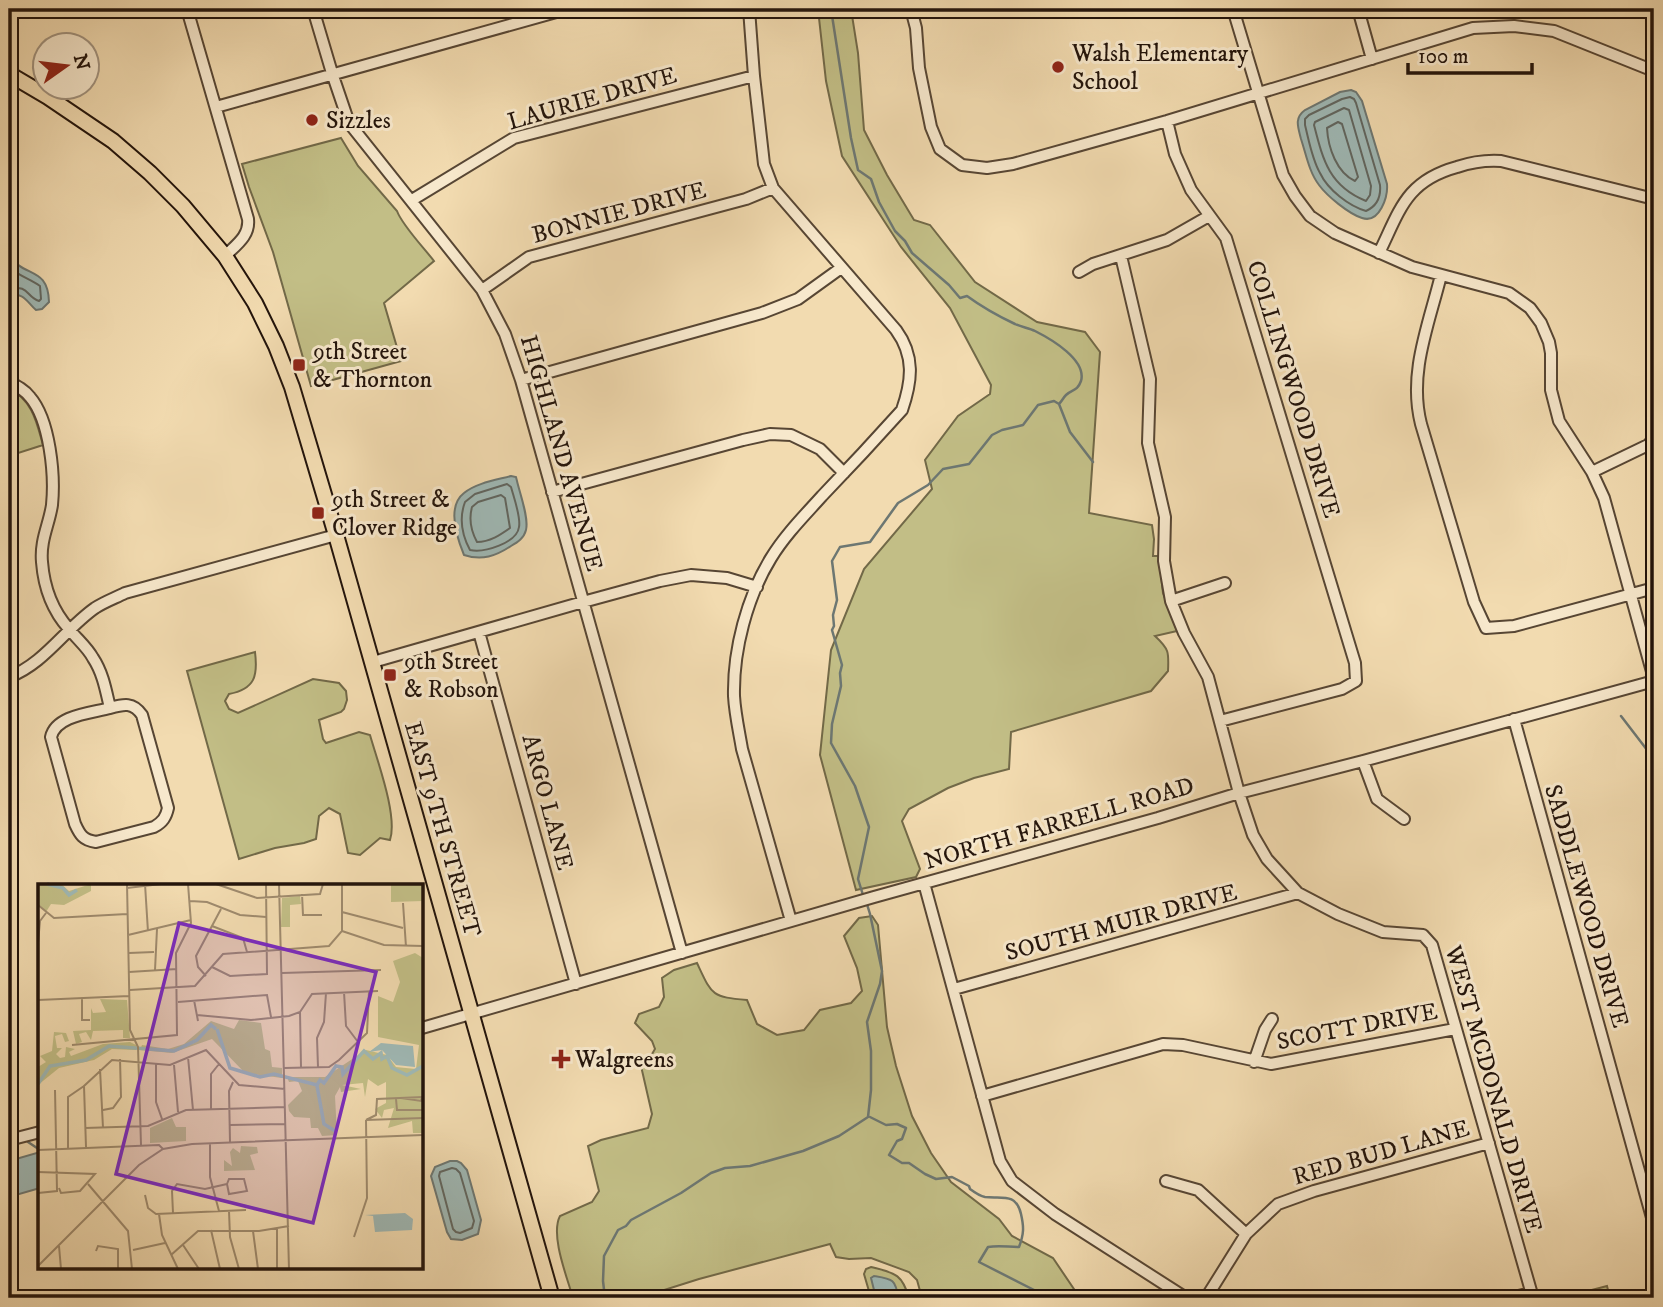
<svg xmlns="http://www.w3.org/2000/svg" width="1663" height="1307" font-family="'IM FELL DW Pica',serif">
<rect width="100%" height="100%" fill="#f2dbb0"/>
<filter id="stains"><feTurbulence type="fractalNoise" baseFrequency=".00286" numOctaves="4"/><feColorMatrix values="0 0 0 0 .2 0 0 0 0 .09 0 0 0 0 .02 0 0 0 .5 -.17"/></filter>
<radialGradient id="worn" r=".72"><stop offset=".6" stop-color="#630" stop-opacity="0"/><stop offset="1" stop-color="#630" stop-opacity=".3"/></radialGradient>
<path fill="#c2be86" stroke="#726948" stroke-width="2" d="M818,9h33l7,44 6,77 23,45 27,45 16,5 45,57 62,40 48,10 15,20 -11,161 63,12 2,14 -1,17h6l4,37 14,38 -22,5c14,13 14,16 13,35l-17,20 -140,41 -2,37 -35,9 -26,10 -39,21 -7,12 18,48 -4,8 -60,13 -36,-135 11,-105 33,-81 68,-80 -7,-29 33,-44 32,-22 1,-9 -41,-77 -49,-61 -59,-91 -16,-75z
M341,138l17,28 39,45c5,14 27,37 37,50l-50,42 17,58 -90,25 -38,-134 -24,-65 -7,-23z
M9,388c24,14 27,32 34,57l-34,11z
M255,652c3,24 0,37 -26,42l-4,7 4,8 9,4 75,-34 26,4 7,8 1,9 -3,9 -3,3 -22,8 4,19 3,4 33,-11 11,3c7,25 28,81 20,105l-10,-2 -20,17 -12,-2 -8,-39 -11,-6 -10,8 -3,23 -12,4 -29,5 -36,11 -52,-188z
M872,916l6,9 9,102 9,39 16,50 19,37 20,29 48,37 13,17 41,22 27,40h-158l-5,-18 -8,-8 -38,-14 -22,1 -13,-2 -6,-13 -131,35 -60,19h-66c-6,-21 -23,-63 -13,-82l32,-14 7,-11 -11,-45 13,-6 47,-12 4,-14 -11,-48 1,-6 10,-6 3,-5 -3,-8 -17,-18 4,-9 20,-7 5,-10 -2,-19 12,-8 23,-7c15,32 14,34 50,37l10,24 20,11 27,-5 16,-20 31,-7 11,-12 -5,-23 -13,-32 15,-18z
M871,1267c23,6 31,6 38,31h-38l-7,-24 2,-5z
M1607,1286l3,12h-49z"/>
<path fill="#9fb9b6" stroke="#6d7772" stroke-width="2" d="M1351,90l5,2 6,9 25,83c1,12 -7,40 -25,34 -13,-4 -35,-22 -43,-33 -10,-13 -13,-31 -18,-46 -3,-12 -7,-21 4,-29l35,-18z
M9,254c14,25 39,11 40,48l-7,7 -6,1c-10,-9 -12,-18 -27,-14z
M511,476l5,1 1,4c3,13 12,37 9,49 -2,8 -8,12 -15,16 -15,10 -29,15 -47,9 -7,-17 -18,-48 0,-62 12,-10 32,-13 47,-17z
M40,1152v36l-31,9v-36z
M450,1161h7l4,2 6,7 14,50 -3,14 -16,6 -11,-1 -4,-7 -16,-56 4,-9z
M874,1276c18,3 22,3 24,22h-22l-5,-20z"/>
<g fill="none" stroke-linecap="round" stroke-linejoin="round">
<path stroke="#616660" stroke-width="2" d="M1350,97l4,2 2,4 24,82c1,11 -3,21 -14,26 -17,-5 -38,-21 -46,-38 -8,-14 -11,-32 -15,-48v-6l4,-4 33,-16z
M1344,108l5,2 22,76 -1,9 -4,6c-37,-15 -43,-41 -52,-76l1,-3z
M1338,122l4,2 16,53 -3,4c-18,-8 -27,-33 -28,-53z
M9,267c8,8 21,12 31,19l1,13 -2,2c-13,-4 -10,-17 -30,-12
M507,484l4,3c3,11 10,30 8,40 -2,16 -35,26 -49,23 -8,-15 -11,-32 -5,-48l10,-8z
M501,495l4,3 5,30c-10,7 -20,14 -33,14 -6,-11 -8,-24 -5,-35l6,-5z
M452,1168l4,1 4,4 14,48 -2,7 -12,5 -4,-1 -3,-3 -14,-53 1,-4z"/>
<path stroke="#6d7772" stroke-width="2.5" d="M831,9l20,129 7,32 13,9 8,23 16,29 10,10 7,12 37,32 11,13 7,-2c15,11 31,20 48,28 6,3 14,4 20,7 16,8 52,29 46,50 -4,11 -9,8 -15,14 -3,3 -4,6 -7,9
M1059,404l11,28 23,30
M1621,716l33,43
M863,895l-5,-16 11,-52 -14,-41 -24,-43 1,-19 9,-38 -1,-13 2,-8 -10,-35 2,-4 -1,-11 4,-15 -5,-39 8,-14 30,-5 28,-39 30,-18 15,-16 26,-5 23,-29 10,-5 21,-5 15,-20 16,-4 5,3
M866,901l4,13 12,57 -2,13 -13,38 4,29v39l-3,27
M870,1117l16,8 11,-1 9,4 -4,11 -5,2 -8,14 13,8h7l16,11 11,5 16,-2 17,9 1,3c4,3 9,7 15,8 16,2 31,-5 36,17 3,13 3,20 -2,33 -11,0 -20,-2 -31,0l-9,15 61,31 14,-2 5,1 2,6
M28,1142l12,8
M605,1298l-2,-17 1,-25 14,-26 8,-4 5,-6 50,-27 30,-20 14,-5 25,-2 53,-15 36,-15 29,-19"/>
<defs>
<path id="minor" d="M187,9l61,210c2,17 -12,26 -23,37
M313,9l19,64 17,50 133,167 23,44 16,46 161,573
M749,9l5,67 10,88 9,24 123,142c19,26 16,51 6,80 -26,29 -53,58 -80,86 -18,20 -37,39 -51,62 -24,39 -38,92 -37,138 1,18 5,35 8,53l49,172
M911,9l5,19 3,40 12,59 9,22 22,16 25,3 26,-4 154,-43 306,-93 41,-2 40,5 100,40
M1233,9l50,166 12,21 15,20 25,17 77,34 97,26 21,15 11,15 8,19 2,11v37l8,31 33,51 12,26 50,181
M1358,9l14,50
M216,107l351,-98
M1167,121l8,33 16,36 35,48 129,425 1,18 -14,8 -122,32
M412,200l102,-62 240,-62
M1379,253c21,-43 27,-72 78,-86 15,-5 29,-7 44,-6l153,38
M1121,256l29,123 -2,64 17,74 -1,44 7,40 13,32 24,44 31,116 14,42 14,24 31,34 40,21 45,18 40,3 9,10 101,353
M1079,272l14,-8 74,-24 42,-24
M1441,275c-12,49 -33,98 -20,149l53,178 12,26 28,-2 140,-38
M482,290l47,-33 217,-58 27,-11
M521,380l241,-67 36,-14 43,-31
M9,382c8,4 16,8 21,15 20,23 25,78 22,108 -3,20 -12,35 -10,57 2,26 10,48 27,67 8,10 18,18 24,29 10,15 13,33 17,50 -18,5 -54,7 -59,29l24,87c5,11 8,16 21,18l58,-15c9,-5 12,-10 14,-19l-26,-93c-9,-13 -18,-11 -32,-7
M1592,472l56,-27 6,-6
M552,492l191,-52 27,-6 21,1 29,14 24,24
M1171,601l54,-18
M479,632l97,352
M373,662l210,-60 77,-21 31,-6 36,3 30,9
M9,677c35,-13 56,-48 86,-69 9,-6 20,-10 30,-15l211,-58
M1514,719l140,506
M1363,761l14,38 27,20
M924,883l76,278 12,20 43,33 131,84
M954,989l344,-96
M422,1028l452,-131 284,-79 81,-25 124,-32 291,-80
M1254,1062l11,-32 7,-11
M982,1096l181,-52 20,1 88,19 184,-35
M9,1140l31,-8
M1166,1181l32,9 48,44
M1206,1298l40,-64 32,-30 36,-13 175,-48
M1510,1298l21,-5"/>
<path id="major" d="M9,74l39,23 65,44 37,32 33,33 42,50 30,47 21,43 16,41 44,148 216,763"/>
</defs>
<use href="#minor" stroke="#574634" stroke-width="14"/>
<use href="#major" stroke="#23140b" stroke-width="18"/>
<use href="#minor" stroke="#f7e8cc" stroke-width="10"/>
<use href="#major" stroke="#f2dbb0" stroke-width="14"/>
</g>
<g fill="#8f2418" stroke="#f7e8cc" stroke-width="2.5">
<circle cx="1058" cy="67" r="7"/>
<circle cx="312" cy="120" r="7"/>
<rect x="292" y="358" width="14" height="14" rx="3.5"/>
<rect x="311" y="506" width="14" height="14" rx="3.5"/>
<rect x="383" y="668" width="14" height="14" rx="3.5"/>
<path d="M557.5 1048.5h7v7h7v7h-7v7h-7v-7h-7v-7h7z"/>
</g>
<g text-anchor="middle" stroke-width="6" stroke-linejoin="round" paint-order="stroke">
<g font-size="24" fill="#23140b" stroke="#f7e8cc" text-anchor="start">
<text x="1072" y="61">Walsh Elementary<tspan x="1072" dy="28">School</tspan></text>
<text x="326" y="128">Sizzles</text>
<text x="313" y="359">9th Street<tspan x="313" dy="28">&amp; Thornton</tspan></text>
<text x="332" y="507">9th Street &amp;<tspan x="332" dy="28">Clover Ridge</tspan></text>
<text x="404" y="669">9th Street<tspan x="404" dy="28">&amp; Robson</tspan></text>
<text x="575" y="1067">Walgreens</text>
</g>
<g font-size="24" fill="#23140b" stroke="#f7e8cc">
<text transform="translate(592 98) rotate(-16)" y="8">LAURIE DRIVE</text>
<text transform="translate(619 212) rotate(-15)" y="8">BONNIE DRIVE</text>
<text transform="translate(1294 389) rotate(73)" y="8">COLLINGWOOD DRIVE</text>
<text transform="translate(562 453) rotate(74)" y="8">HIGHLAND AVENUE</text>
<text transform="translate(548 802) rotate(75)" y="8">ARGO LANE</text>
<text transform="translate(1059 823) rotate(-16)" y="8">NORTH FARRELL ROAD</text>
<text transform="translate(443 829) rotate(74)" y="8">EAST 9TH STREET</text>
<text transform="translate(1587 906) rotate(74)" y="8">SADDLEWOOD DRIVE</text>
<text transform="translate(1121 922) rotate(-15)" y="8">SOUTH MUIR DRIVE</text>
<text transform="translate(1357 1026) rotate(-11)" y="8">SCOTT DRIVE</text>
<text transform="translate(1494 1089) rotate(74)" y="8">WEST MCDONALD DRIVE</text>
<text transform="translate(1381 1152) rotate(-16)" y="8">RED BUD LANE</text>
</g>
</g>
<g transform="translate(38 884)">
<rect width="385" height="385" fill="#f2dbb0"/>
<path d="M0,0h23l8,7 22,-7v7l-27,14 -13,-1 -5,8 -8,-8zM353,0h32v17l-32,1zM262,12l1,8 -11,1v22h-9l1,-29zM377,69l8,5v175h-10l-1,-12 -24,7 6,-20 -10,2 -2,8 -7,-9 11,-6v-21l-8,4 -10,-7 -3,18 -2,-14 -21,2 19,4 -20,3 -1,-5 -5,9 2,39 -15,1 -4,-8h-7l-1,-10 -16,-1 -5,-6 -1,-6 14,-14 -4,-10 -9,1 -2,-5h38l41,-27 21,5 9,12 20,2 3,-24 -41,-8v-41l15,6 7,-20 -7,-21zM62,115l27,1 3,38h-7v-8l-30,1 -2,9 -5,-8 -7,2 3,8 -6,2 -3,-13 18,-1v-22l2,5 13,-1zM201,136l22,3 4,26 5,2 2,16 10,1v10l-37,-5 -33,-34 -40,14 -32,-3 2,-5 26,4 16,-5 27,-23 23,8zM16,148l12,1 3,8 -4,1 -3,-8 -7,2 2,12h5l-6,6 4,4 5,-1 1,-10 9,2 -6,3 2,4 32,-12 27,-2 6,3v5l-24,-1 -18,11 -35,8 -21,17v-18l8,-5 -6,-6 12,-5zM134,234l4,9h10v14l-36,2v-15zM203,262l16,1 1,6 -8,2 5,15 -31,1v-11l8,6 -2,-14 3,-4 7,5z" fill="#c2be86"/>
<path d="M343,159l32,3 2,21 -19,-2 -14,-15 -13,2zM367,329l8,6 -1,11 -37,2 -2,-16 -8,-1z" fill="#9fb9b6"/>
<path fill="none" stroke="#9fb9b6" stroke-width="3.5" d="M9,0l16,4 6,7 8,-5M179,145l13,39 30,9 14,-3 43,11 3,-5 4,3 12,-17 6,1 1,7 21,-23 9,8 8,-6 1,6 5,-3 5,12 15,7 16,-9M0,200l12,-18 36,-6 23,-14 65,5 23,-11 14,-15 5,4M279,202l7,38 11,7"/>
<path fill="none" stroke="#9f8b6e" stroke-width="2" d="M89,0l3,146 8,17 3,98M107,0l3,48M178,0l41,14 63,-4 3,-10M241,0l10,385M89,4l34,-4M264,10l1,21h19M152,17l17,1 33,13 26,2M365,19l3,44M0,21l16,13 73,-4M304,28l61,16M174,42l31,12 4,14M304,47l42,14 39,1M90,51l63,-15M0,59l2,-22 6,-8M91,69l25,-1M174,83l18,9 37,-2 -1,-90M117,86l2,-41M91,88l48,-3M244,89l99,-3M168,92l-8,-9 -2,-11 25,-47M92,106l65,-4 28,-32 106,-8 13,-15v-47M306,108l2,34 12,16M44,114v22h8M0,116l91,-4M156,116l4,21M140,118l89,-7 4,22M262,128l1,55M159,131l54,5 38,-4 11,-4 12,-18 66,-3M34,161l105,-10 -1,-82 15,-30 -3,-39M150,173l5,53M118,179v39l6,17M136,181l4,47M280,183l-1,-29 7,-16 2,-29M246,184l45,-1 10,-7 28,-27 2,-41M62,185l3,59M363,214l20,3 1,-4M358,215l1,11h26M173,225v-35l8,-10M65,226l10,-2 8,-11 -1,-38M328,236l10,-5 1,-16 46,-2M328,236l57,-2M192,241l56,-1M47,244l63,-2 38,-16 99,-3M192,258l-1,-51 4,-9M172,259v34l9,34M48,263l-2,-61 28,-26 58,5 36,-15 33,35 46,4M30,264v-51l16,-11M0,266l121,-5 4,4M0,288l57,2 -15,17 -19,2 -2,-5M50,300l40,47 4,38M0,309l19,-2 -2,-101M107,311l3,13 8,6 90,-4M191,327l1,26 9,32M135,329l-1,-22 5,-7 28,5 22,-5 2,10 18,-3 -3,-12h-15l-2,5M121,330l3,21 16,34M239,344v41M173,346l9,39M215,347l5,38M316,353l13,-39 -1,-78M145,361l16,24M21,362l2,23M95,366l32,-7M58,367l2,-5 20,3v20M133,371l27,-24h61l30,-5M0,382l101,-101 24,-16 29,-5 231,-9"/>
<path fill="#7b2cbf" fill-opacity="0.15" stroke="#7b2cbf" stroke-width="3.5" d="M141,39l197,49 -63,251 -197,-49z"/>
<rect width="385" height="385" fill="none" stroke="#23140b" stroke-width="3.5"/>
</g>
<rect width="1663" height="1307" fill="none" stroke="#f2dbb0" stroke-width="35"/>
<rect x="10" y="10" width="1642" height="1286" fill="none" stroke="#23140b" stroke-width="3.5"/>
<rect x="18" y="18" width="1628" height="1272" fill="none" stroke="#23140b" stroke-width="2"/>
<g transform="translate(66 66) rotate(76)"><circle r="33" fill="#f7e8cc" stroke="#a2937f" stroke-width="2"/>
<path d="M0-5L12 26L0 18L-12 26Z" fill="#8f2418"/>
<text y="-10" font-size="19" font-weight="bold" text-anchor="middle" fill="#23140b">N</text>
</g>
<path d="M1408 63v10h124v-10" fill="none" stroke="#23140b" stroke-width="3.5"/>
<text x="1418" y="63" font-size="21" fill="#23140b" stroke="#f7e8cc" stroke-width="5" paint-order="stroke">100 m</text>
<rect width="100%" height="100%" filter="url(#stains)"/>
<rect width="100%" height="100%" fill="url(#worn)"/>
</svg>
